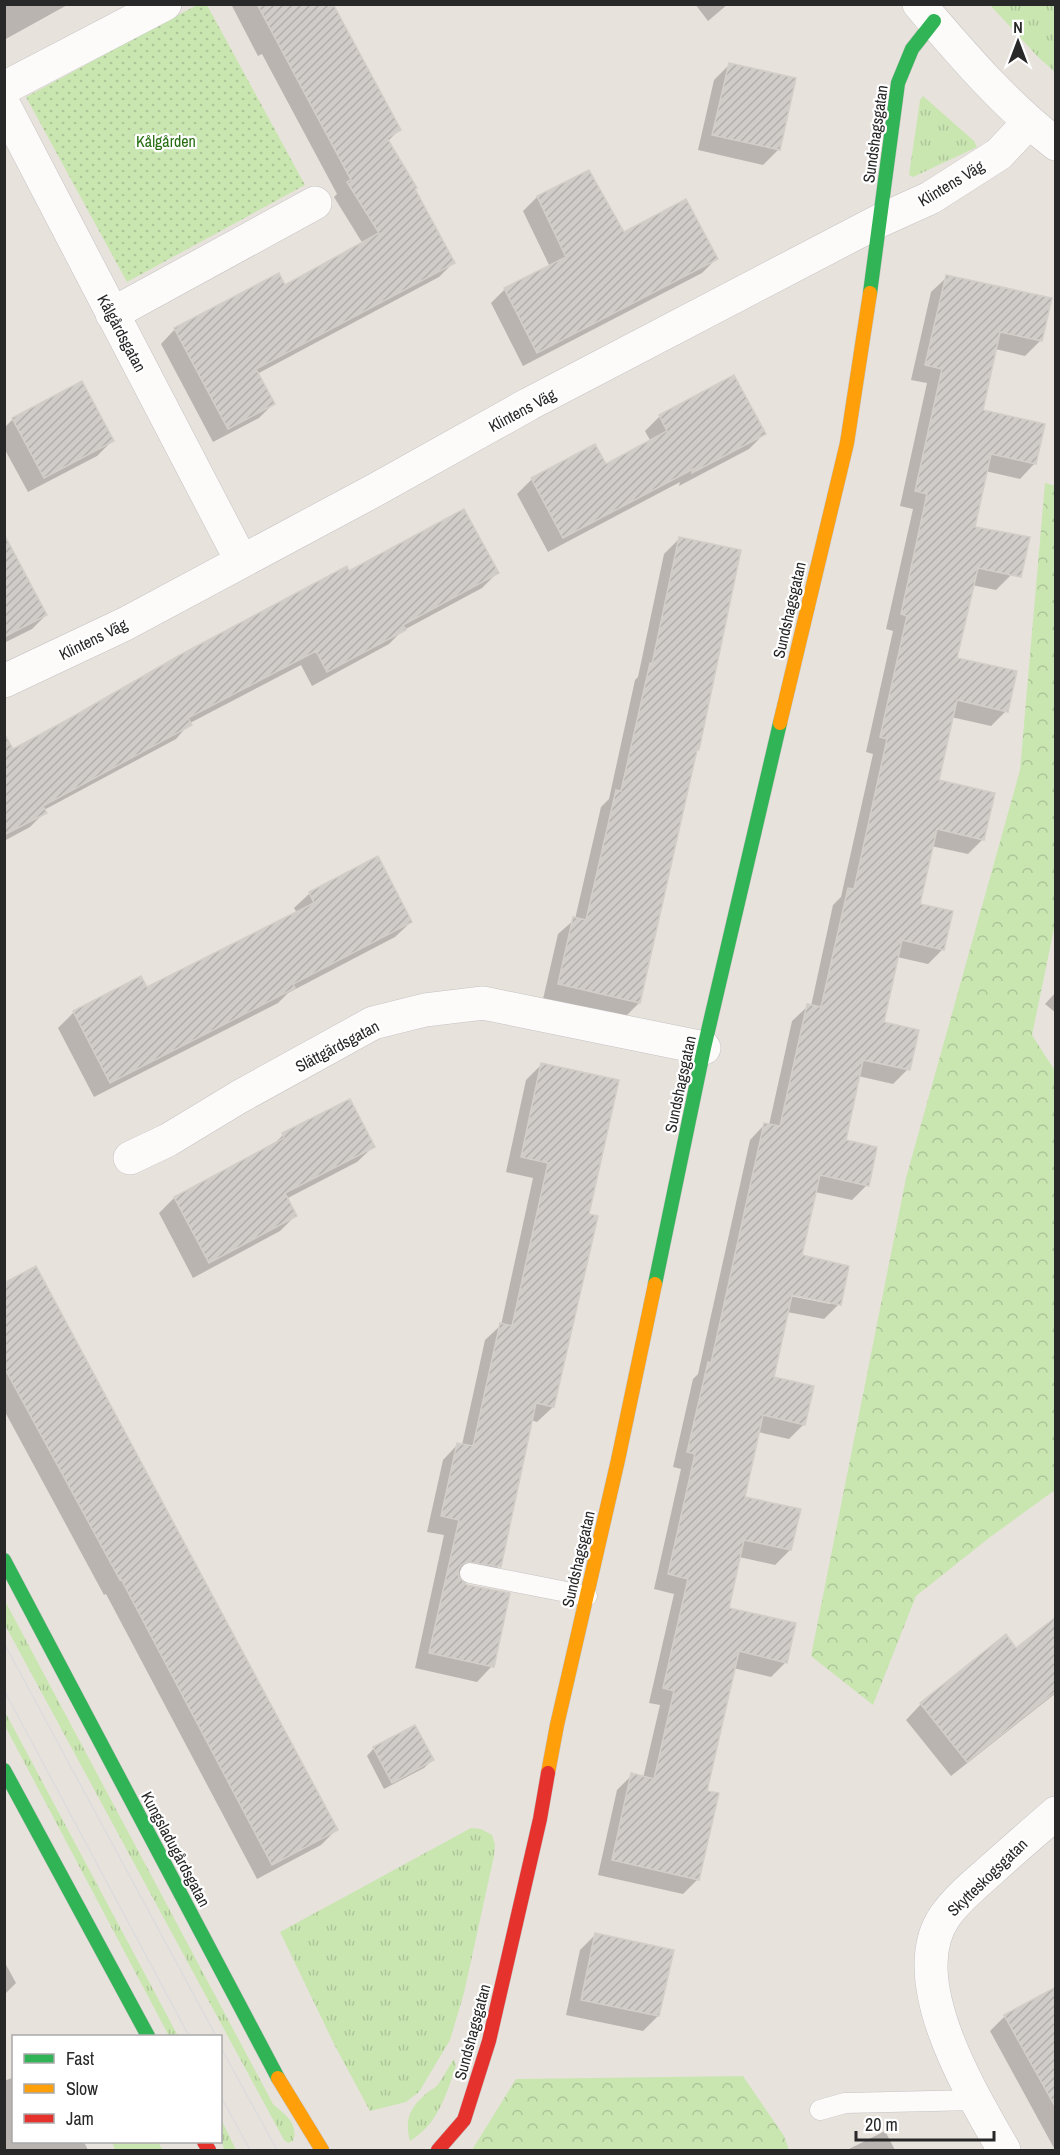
<svg xmlns="http://www.w3.org/2000/svg" width="1060" height="2155" font-family="'Archivo Narrow',sans-serif">
<defs>
<pattern id="grass-tufts" width="24" height="20" patternUnits="userSpaceOnUse" patternTransform="scale(1.5)"><rect width="24" height="20" fill="#c9e6b1"/><path d="M3 7l-1-3M5 7V3M7 7l1-3M15 17l-1-3M17 17v-4M19 17l1-3" fill="none" stroke="#adc598"/></pattern>
<pattern id="forest-crowns" width="20" height="18" patternUnits="userSpaceOnUse" patternTransform="scale(1.5)"><rect width="20" height="18" fill="#c9e6b1"/><path d="M2 6a3 3 0 1 1 6 0M12 15a3 3 0 1 1 6 0" fill="none" stroke="#adc598"/></pattern>
<pattern id="park-dots" width="8" height="8" patternUnits="userSpaceOnUse" patternTransform="scale(1.5)"><rect width="8" height="8" fill="#c9e6b1"/><path d="M2 2h.1M6 6h.1" fill="none" stroke="#adc598" stroke-width="1.8" stroke-linecap="round"/></pattern>
<pattern id="building-hatch" width="6" height="6" patternUnits="userSpaceOnUse" patternTransform="scale(1.5)"><rect width="6" height="6" fill="#d0ccc8"/><path d="M-1 1l2-2M0 6l6-6M5 7l2-2" fill="none" stroke="#b3afac"/></pattern>
</defs>
<rect width="100%" height="100%" fill="#e8e2dc"/>
<path fill="url(#grass-tufts)" d="M990,5h65v67l-17,-15z
M923,96l51,45 3,6 -64,30 -4,-2 11,-75z
M4,1599l269,505c12,11 26,19 20,37l-5,2 -4,-3 -279,-515z
M4,1710l174,326h-9l-164,-310z
M471,1828l10,1 11,6 3,10 -1,11 -30,137 -14,47 -31,52 -13,10 -36,9 -35,-65 -55,-114z
M454,2059l2,7c-10,29 -18,58 -46,75 -6,-22 0,-34 18,-49 4,-3 9,-5 11,-9 6,-8 9,-16 15,-24z
M220,2117l16,33h-12l-3,-15z
M112,2142h46l5,8h-48z"/>
<path fill="url(#forest-crowns)" d="M1045,483l11,3v433l-24,116 23,36v419l-66,48 -73,58 -43,109 -62,-49 95,-478 114,-408z
M743,2076l41,60 5,14h-317l44,-71z"/>
<path fill="url(#park-dots)" d="M197,5h10l98,180 -178,97 -101,-185z"/>
<path fill="#0003" fill-rule="evenodd" d="M4,4h65l-65,36z
M231,4h101l67,126 -12,12 66,121 -14,14 -182,97 16,30 -14,14 -46,24 -52,-98 14,-15 109,-42 79,-43 -29,-47 3,-3 -75,-140 -4,2z
M695,4h33l-20,17z
M730,64l65,15 -17,71 -15,15 -65,-15 16,-70z
M588,172l35,62 93,25 -14,14 -179,93 -32,-63 14,-14 45,-22 -27,-56 14,-14z
M947,277l94,63 -16,16 -30,-7 -14,62 54,52 -15,16 -35,-8 -12,57 38,47 -15,15 -24,-5 -17,74 51,52 -15,15 -40,-9 -14,64 46,58 -15,15 -37,-8 -12,59 24,44 -15,15 -31,-7 -15,66 26,46 -15,15 -35,-8 -14,66 23,43 -15,15 -37,-8 -14,65 38,47 -15,15 -37,-7 -14,66 31,46 -15,15 -31,-7 -15,66 47,52 -15,15 -36,-8 -12,52 59,53 -15,15 -38,-9 -28,124 -7,87 -15,15 -85,-19 19,-85 15,-15 11,3 17,-73 -11,-2 25,-109 -20,-5 27,-120 -8,-2 20,-88 5,-5 52,-234 15,-16 4,1 23,-104 16,-15h3l22,-101 8,-8 32,-143 -7,-2 27,-121 -7,-2 27,-120 -13,-3 27,-123 -16,-3 20,-88zM785,1292l45,9v3l-45,-9z
M660,416l104,18 -15,15 -70,37 1,-4 -132,70 -31,-58 15,-15 62,-33 11,20 46,-24 -6,-11z
M13,419l99,22 -15,15 -69,36 -24,-44v-20z
M680,538l17,212 -58,253 -15,15 -81,-19 15,-65 17,-15 26,-112 8,-8 26,-119 3,-3 26,-123z
M4,563l42,52 -14,14 -28,14z
M348,573h149l-15,15 -80,43 -13,13 -77,42 -11,-21 -111,58 -14,16 -132,71 1,2 -15,15 -26,14v-86z
M310,893l101,29 -16,15 -107,56 -10,10 -184,94 -36,-69 16,-16 66,-34 6,11 151,-76 -3,-5z
M1056,992v21l-11,-9z
M542,1064l45,152 -34,191 -16,15 -6,-2 -32,146 -15,15 -28,-4 36,89 -15,16 -62,-14 29,-133 -17,-3 16,-72 15,-16 4,1 23,-105 16,-15 32,-147 -27,-6 20,-92z
M283,1135l90,12 -16,15 -71,37 9,17 -15,15 -87,47 -34,-65 15,-15 97,-51z
M4,1285l332,545 -15,15 -64,34 -151,-285 -2,1 -100,-185z
M1056,1619v74l-105,83 -45,-56 15,-16 85,-68 10,14z
M374,1748l58,12 -8,8 -40,21 -17,-33z
M596,1934l62,82 -15,15 -77,-16 14,-65z
M4,1961l12,22 -12,12z
M1056,1989v161h-1l-65,-119 15,-15z
M14,2077v65h70l4,8h-84v-69z
M885,2131l10,19h-48z"/>
<path fill="url(#building-hatch)" stroke="#d3cec8" stroke-width="1.5" d="M257,4h76l68,126 -14,8 30,50 -2,1 40,74 -199,106 19,35 -47,25 -54,-101 105,-55 6,12 94,-52 -32,-51 4,-2z
M729,63l67,15 -16,72 -68,-15z
M589,170l35,62 62,-33 32,60 -181,94 -33,-65 62,-31 -29,-61z
M946,275l106,23 -10,43 -42,-9 -17,78 62,14 -9,40 -45,-10 -16,73 55,10 -9,40 -43,-9 -21,90 60,13 -9,41 -51,-12 -18,80 56,13 -11,47 -47,-11 -17,75 33,7 -9,39 -42,-10 -18,82 35,8 -9,40 -47,-10 -17,80 31,7 -8,39 -49,-11 -18,80 47,11 -8,39 -49,-10 -18,82 40,9 -9,39 -42,-10 -18,82 56,12 -10,41 -47,-10 -15,68 67,15 -9,40 -48,-12 -32,140 12,2 -20,87 -87,-20 19,-87 23,6 20,-88 -11,-3 25,-109 -20,-5 27,-120 -8,-2 21,-90 3,1 53,-240 16,3 27,-122 14,3 27,-119 6,1 33,-150 -7,-2 27,-121 -6,-2 26,-120 -12,-3 27,-122 -17,-4z
M734,375l32,59 -74,39 1,-4 -130,69 -32,-60 64,-34 11,20 61,-33 -8,-16z
M82,381l32,60 -70,37 -32,-60z
M464,509l35,64 -96,52 3,5 -79,42 -11,-21 -128,67 4,7 -149,81 4,7 -43,22v-102l9,16 54,-29 113,-65 167,-89 2,5z
M4,534l43,81 -43,22z
M679,537l62,13 -42,200h-2l-57,253 -82,-19 15,-67 13,3 30,-130 5,1 29,-128 2,1z
M378,856l34,66 -119,62 2,4 -185,95 -37,-72 68,-35 6,11 167,-84 -5,-11z
M541,1063l78,17 -30,134 9,2 -44,191 -18,-4 -35,164 -34,-5 -6,3 -3,5 1,7 8,8 43,8 -16,74 -65,-14 30,-133 -18,-4 16,-73 16,3 27,-123 12,3 36,-163 -27,-6z
M350,1099l25,48 -90,46 12,23 -88,47 -35,-66 110,-59 -2,-5z
M36,1266l302,564 -66,35 -151,-286 -1,1 -116,-213v-84z
M1056,1617v74l-89,71 -47,-59 86,-69 10,14z
M415,1725l19,35 -42,23 -19,-36z
M595,1933l79,17 -15,66 -78,-16z
M1056,1987v121l-52,-93z"/>
<g fill="none" stroke-linecap="round" stroke-linejoin="round">
<defs>
<path id="lane" d="M470,1573l117,23
M820,2110l25,-7 131,-3"/>
<path id="street" d="M919,4c43,50 85,100 137,140
M4,88l161,-84
M4,105l237,455
M112,314l203,-111
M4,681l121,-57 250,-134 154,-86 350,-183 51,-23 69,-44 29,-31
M130,1158l38,-18 71,-43 134,-74 52,-13 58,-7 221,45
M1004,2150c-32,-56 -103,-171 -59,-234 12,-17 29,-31 45,-45 22,-20 44,-39 66,-58"/>
<path id="fast" d="M870,293l28,-210 14,-34 22,-28
M655,1284l49,-236 76,-325
M4,1560l274,518
M4,1770l144,266"/>
<path id="slow" d="M780,723l67,-280 23,-150
M548,1773l9,-48 61,-265 37,-176
M278,2078l44,72"/>
<path id="jam" d="M204,2142l5,8
M438,2150l26,-30 25,-79 51,-222 8,-46"/>
</defs>
<use href="#lane" stroke="#c4c2c3" stroke-width="21"/>
<use href="#street" stroke="#c4c2c3" stroke-width="34"/>
<use href="#fast" stroke="#c4c2c3" stroke-width="15"/>
<use href="#slow" stroke="#c4c2c3" stroke-width="15"/>
<use href="#jam" stroke="#c4c2c3" stroke-width="15"/>
<use href="#lane" stroke="#fcfbfa" stroke-width="20"/>
<use href="#street" stroke="#fcfbfa" stroke-width="33"/>
<use href="#fast" stroke="#30b455" stroke-width="14"/>
<use href="#slow" stroke="#ff9f0a" stroke-width="14"/>
<use href="#jam" stroke="#e5322d" stroke-width="14"/>
<path stroke="#dcdcde" stroke-width="1.5" d="M4,1643l212,393
M4,1690l185,346
M220,2046l57,104
M220,2095l30,55"/>
</g>
<g text-anchor="middle" stroke-width="4.5" stroke-linejoin="round" paint-order="stroke">
<g font-size="16" fill="#282828" stroke="#fff">
<text transform="translate(875 134) rotate(-82)" y="6">Sundshagsgatan</text>
<text transform="translate(951 183) rotate(-31)" y="6">Klintens Väg</text>
<text transform="translate(122 333) rotate(62)" y="6">Kålgårdsgatan</text>
<text transform="translate(522 410) rotate(-28)" y="6">Klintens Väg</text>
<text transform="translate(789 610) rotate(-77)" y="6">Sundshagsgatan</text>
<text transform="translate(93 639) rotate(-26)" y="6">Klintens Väg</text>
<text transform="translate(337 1046) rotate(-28)" y="6">Slättgärdsgatan</text>
<text transform="translate(680 1084) rotate(-78)" y="6">Sundshagsgatan</text>
<text transform="translate(578 1559) rotate(-77)" y="6">Sundshagsgatan</text>
<text transform="translate(176 1849) rotate(62)" y="6">Kungsladugårdsgatan</text>
<text transform="translate(987 1877) rotate(-44)" y="6">Skytteskogsgatan</text>
<text transform="translate(472 2032) rotate(-75)" y="6">Sundshagsgatan</text>
</g>
<g font-size="16" fill="#266c11" stroke="#fff">
<text x="166" y="147">Kålgården</text>
</g>
</g>
<rect width="1060" height="2155" fill="none" stroke="#282828" stroke-width="12"/>
<rect x="12" y="2035" width="210" height="108" fill="#ffffff" stroke="#a9a9a9" stroke-width="1.5"/>
<rect x="24" y="2054" width="30" height="9" fill="#30b455" stroke="#a9a9a9" stroke-width="1.5"/>
<text x="66" y="2065" font-size="18" fill="#282828">Fast</text>
<rect x="24" y="2084" width="30" height="9" fill="#ff9f0a" stroke="#a9a9a9" stroke-width="1.5"/>
<text x="66" y="2095" font-size="18" fill="#282828">Slow</text>
<rect x="24" y="2114" width="30" height="9" fill="#e5322d" stroke="#a9a9a9" stroke-width="1.5"/>
<text x="66" y="2125" font-size="18" fill="#282828">Jam</text>
<g transform="translate(1018 42)" stroke="#ffffff" stroke-width="4.5" paint-order="stroke">
<path d="M0-4.5L10 22L0 15L-10 22Z" fill="#282828"/>
<text y="-9" font-size="16" font-weight="bold" text-anchor="middle" fill="#282828">N</text>
</g>
<path d="M856 2131v9h138v-9" fill="none" stroke="#282828" stroke-width="3"/>
<text x="865" y="2131" font-size="18" fill="#282828" stroke="#ffffff" stroke-width="4.5" paint-order="stroke">20 m</text>
</svg>
